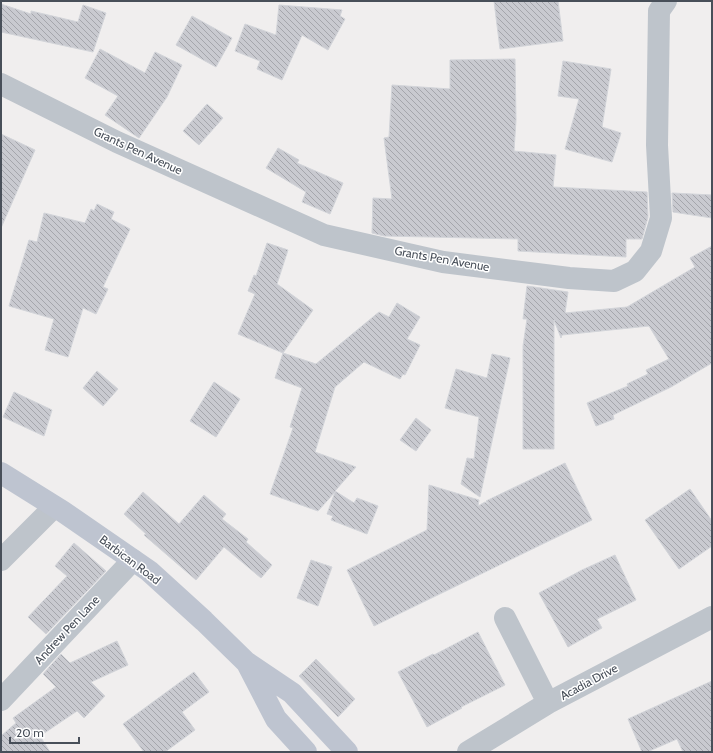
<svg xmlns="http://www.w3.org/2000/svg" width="713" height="753" font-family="Cabin,sans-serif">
<defs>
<pattern id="building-back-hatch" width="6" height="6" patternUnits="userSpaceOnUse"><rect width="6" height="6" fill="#c9cad0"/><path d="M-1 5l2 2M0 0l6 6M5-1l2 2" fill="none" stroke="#a5a6ac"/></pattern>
</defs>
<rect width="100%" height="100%" fill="#f0eeee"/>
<path fill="url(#building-back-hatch)" stroke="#d2d4d9" d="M494,1h64l5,40 -63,8z
M1,4l30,10v-3l47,11 5,-17 23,8 -13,39 -92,-20z
M279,5l63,5 -2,6 5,3 -17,31 -26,-15 -20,45 -25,-11 3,-8 -25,-10 10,-27 31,11z
M192,16l40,22 -16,29 -40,-22z
M100,49l45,24 10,-21 27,13 -15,32 -28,41 -34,-23 13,-19 -33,-18z
M515,59l1,61 -2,31 42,4 -3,32 94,5 1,25 -6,22h-16v18l-108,-6v-12l-134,-3 -12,-3 1,-35 19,1 -8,-61 5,-1 3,-52 58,4v-29z
M563,61l48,8 -9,58 19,6 -9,29 -47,-13 14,-50 -21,-3z
M207,104l16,14 -24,27 -16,-14z
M1,134l34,16 -34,78z
M278,148l21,12 -2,3 46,20 -13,31 -28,-12 4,-10 -40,-24z
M672,193l40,2v23l-39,-6z
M97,204l17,8 -3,7 19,10 -27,58 5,2 -12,25 -13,-6 -15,49 -23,-7 9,-31 -45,-13 20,-66 8,2 7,-29 41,10 6,-14 3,2z
M267,243l21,7 -11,34 36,26 -30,43 -45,-19 17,-40 -7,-3 6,-16 2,1z
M712,246v117l-41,24 -58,28 1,4 -18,7 -9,-23 41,-17 -1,-2 21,-10 -2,-4 23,-11 -20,-33 -87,9 -1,3 -7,-18v129h-31v-103l4,-27h-4l4,-33 41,6 -3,21 62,-6 68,-40 -5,-9z
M397,303l23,14 -13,22 13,6 -15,30 -2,-1 -3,5 -36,-17 -29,25 -20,65 41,15 -21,24 19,12 3,-5 21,8 -11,28 -36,-14 2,-4 -6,-2 8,-22 -17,19 -48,-17 23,-66 -3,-1 12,-39 -27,-10 8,-25 33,11 63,-52 10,5z
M492,354l18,4 -30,139 -19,-13 6,-26 7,1 5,-42 -34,-9 11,-39 31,9z
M97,371l21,18 -15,17 -20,-18z
M214,382l26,17 -24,38 -26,-16z
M14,392l38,18 -8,26 -41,-19z
M416,418l15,12 -15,21 -16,-11z
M565,463l27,57 -218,106 -27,-56 80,-40 2,-45 50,15 -1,6 7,-4 4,2 -3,-3z
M690,489l22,32v25l-33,23 -34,-49z
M143,492l36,32 25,-29 22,19 -4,5 26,20 -2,3 26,23 -11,13 -37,-31 -28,33 -52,-45 2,-1 -22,-20z
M74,543l32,28 -60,63 -18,-17 39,-41 -12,-10z
M615,555l21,45 -39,19 5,9 -34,19 -29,-54 43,-23z
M311,560l21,7 -14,39 -21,-8z
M478,632l27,53 -44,22 1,1 -35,19 -29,-55 35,-18 1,1z
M117,641l11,24 -37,17 14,14 -21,22 -7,-7 -37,25 10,16h-49v-16l15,-13 -3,-5 43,-31 -13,-13 18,-20 9,9z
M316,659l39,40 -17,18 -39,-41z
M194,672l15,20 -27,20 13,18 -30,22h-21l-21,-28z
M712,681v71h-29l-6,-13 -30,13h-5l-14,-33z"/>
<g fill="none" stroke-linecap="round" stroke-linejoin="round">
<path stroke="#bec4cb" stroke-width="22" d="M1,84l116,58 207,93 119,27 126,16 45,3 21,-10 16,-20 10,-33 -4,-73 2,-134 7,-10
M1,560l53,-53
M505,618l43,85
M1,700l132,-140
M468,752l80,-49 164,-86"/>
<path stroke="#bec4d0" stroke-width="22" d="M1,473l61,38 87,60 55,50 42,41 46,31 55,59
M248,665l28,54 30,33"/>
</g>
<g text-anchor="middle" stroke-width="3" stroke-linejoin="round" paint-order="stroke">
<g font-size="12" fill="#484f59" stroke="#fff">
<text transform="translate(138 151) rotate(25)" y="4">Grants Pen Avenue</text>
<text transform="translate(442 259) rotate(10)" y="4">Grants Pen Avenue</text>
<text transform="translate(130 560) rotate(37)" y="4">Barbican Road</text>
<text transform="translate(67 630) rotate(-47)" y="4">Andrew Pen Lane</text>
<text transform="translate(589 682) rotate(-28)" y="4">Acadia Drive</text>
</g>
</g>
<rect width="713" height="753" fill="none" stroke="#484f59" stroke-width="4"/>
<path d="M10 737v6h69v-6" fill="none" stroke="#484f59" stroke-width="2"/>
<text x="16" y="737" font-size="12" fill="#484f59" stroke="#ffffff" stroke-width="3" paint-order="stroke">20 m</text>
</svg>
